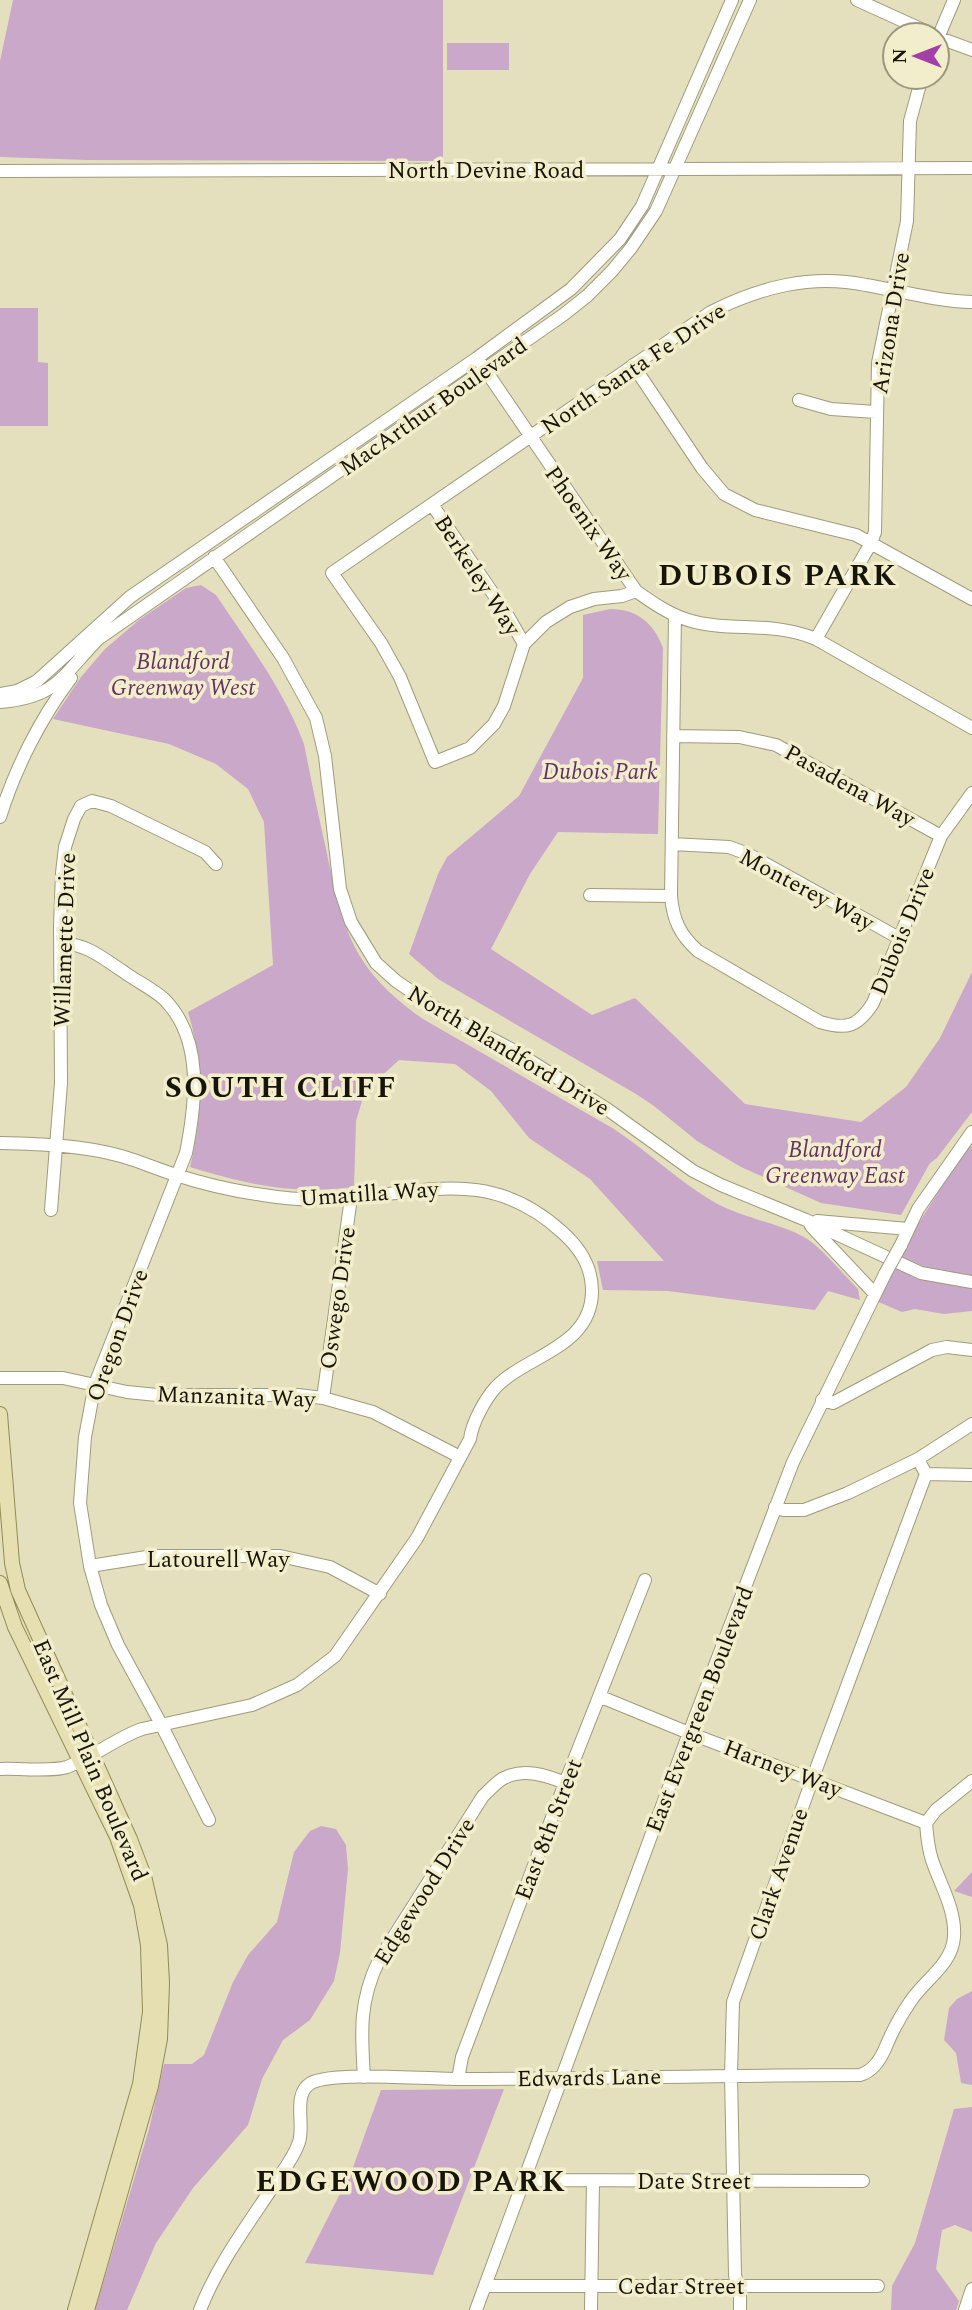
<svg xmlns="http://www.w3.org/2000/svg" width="972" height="2310" font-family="Spectral,serif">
<rect width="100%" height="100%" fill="#e4e0be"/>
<path fill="#caa8c9" d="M13,0h430v161l-356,-1 -87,-3v-96z
M447,43h62v27h-62z
M0,308h38v54l10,1v63h-48z
M201,585l15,10c32,48 68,95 88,149 7,35 14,70 22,105 17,81 26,120 97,170l191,110c35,23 64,52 100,73 28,16 62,20 90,35 15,8 41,39 54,52l2,11 -32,-9 -13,19 -147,-19 -65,-1 -6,-29h67l-74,-82 -61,-41 -38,-47 -36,-27 -56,-4 -34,31 -9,30 -2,66c-61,8 -105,-2 -164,-20 13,-53 14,-103 -2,-155l85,-47 -9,-143 -16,-33 -32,-25 -47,-20 -116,-25 28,-42 24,-28 34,-29 47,-32z
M610,609c27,0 44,14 53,39l-5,186 -100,-2 -28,42 -39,75 101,66 43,-17 110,106 116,18 45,-35 34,-49 32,-66v140l-35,46 -7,5 -29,52 -80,-12 -80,-36 -44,-26 -43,-35 -18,-12 -198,-115 -29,-25 29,-80 9,-17 72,-61 64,-118v-63z
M968,1145l4,2v129l-24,-2 -52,-15z
M894,1268l78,18v25l-28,3 -29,-5 -13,3 -26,-11z
M321,1826l15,3 10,16 2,24 -8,84 -6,28 -24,39 -27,20 -21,39 -14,46 -55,63 -37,55 -29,67h-32l54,-181 15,-65h28l12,-9 29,-73 15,-27 29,-33 17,-70 16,-21z
M972,1872v25l-18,-6z
M972,1991v94l-11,-2 -5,-30 -12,-13 5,-32 8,-9z
M504,2089l-71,186 -128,-12 47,-93 29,-80z
M972,2107v125l-17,-7 -13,5 -6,39 23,32 -3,9h-65l1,-24 23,-43 39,-134z"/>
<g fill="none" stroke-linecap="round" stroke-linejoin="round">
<defs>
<path id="minor" d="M857,0l77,35
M937,37l35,13
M937,40l17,-40
M0,171l972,-3
M482,365l154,226c16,11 32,23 52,29 43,13 82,0 128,19l156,89
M633,365l69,103 22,26 31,16 101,25 116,64
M799,400l32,9 45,3
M433,506l72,105 19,33
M214,557l69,101 33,60 9,38 15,133 11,33 25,41 20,18 50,34 67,35 94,59 86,62 28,14 85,35 115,53 51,9
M636,591l-14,5 -28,3 -24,8 -24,15 -22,22 -20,62 -10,18 -24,24 -35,14 -35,-85 -19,-34 -49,-70 379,-261c50,-25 99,-38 155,-27 35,6 70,16 106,17
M675,615l-4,281c2,24 9,39 27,55l122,71c26,8 38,5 53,-19l68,-167 31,-43
M816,639l55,-96 4,-11 3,-169 29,-142 3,-100 12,-44
M0,694l17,-3 20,-10 93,-84 347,-239 94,-69 49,-50 22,-33 90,-206
M0,702c57,-5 61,-25 98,-63l465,-324 24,-19 25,-25 19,-23 25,-37 94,-211
M673,736l66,1 37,8 165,91
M0,817c15,-48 40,-98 71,-139
M672,844l57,3 19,7 151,84
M590,895l81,1
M62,943c27,2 40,15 62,29 12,9 29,17 40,27 40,40 32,104 22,154l-91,231 -10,53 -5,66 10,63 11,39 17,40 43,79 48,96
M0,1143c40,1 81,2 121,13 18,5 36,13 55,19 28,9 58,16 87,20 30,5 60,6 90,3 81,-8 141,-28 209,34 18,16 30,34 30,59 0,56 -65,64 -96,96 -11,12 -24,36 -26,52l-53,99 -82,118 -38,29 -45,20 -110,24c-26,9 -48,28 -75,38 -16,5 -48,1 -67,2
M51,1210l10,-127 -1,-158 2,-52 3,-26 9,-28 7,-13 11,-5 19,5 94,46 11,12
M817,1221l91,8
M811,1226l64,68
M901,1245l17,-36 54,-77
M0,1378h63l64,14 30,3h141l25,3 50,14 87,45
M323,1398l28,-200
M822,1400l11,3 99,-53 15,-3 25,3
M926,1474l46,1
M775,1507l8,3h21l44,-17 70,-34 54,-35
M90,1566l63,-10h127l50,11 50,27
M601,1697l88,36 237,90
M364,2077c-3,-45 -5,-76 15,-117l104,-164c6,-5 14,-15 21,-18 20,-10 42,-3 61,5
M458,2079l4,-22 103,-274 80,-203
M524,2180l339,1
M485,2286h393
M200,2310c17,-44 46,-83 72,-122 9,-15 22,-30 27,-46 6,-18 -7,-48 12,-59 21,-12 119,-4 148,-4 133,0 267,-4 401,-4 14,-4 22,-18 27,-31 6,-14 14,-29 23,-42 14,-22 42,-37 44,-65 2,-27 -14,-53 -22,-77 -4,-12 -5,-24 -6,-37l10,-13 36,-29
M476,2310l213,-577 104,-271 92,-188
M591,2310l2,-129
M740,2310v-14l-5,-21 -4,-200 2,-73 79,-222 114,-306 -8,-15
M965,2310l7,-21"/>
<path id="major" d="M0,1414l12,149 6,27 112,249 14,37 16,69 2,38 -2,56 -9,47 -64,224
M0,1583l15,44 102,210 24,68 7,40 2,67 -10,72 -65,226"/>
</defs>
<use href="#minor" stroke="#9f9b7b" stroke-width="14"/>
<use href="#major" stroke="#928b54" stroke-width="16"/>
<use href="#minor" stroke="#fff" stroke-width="12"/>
<use href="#major" stroke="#e6dfb1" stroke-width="14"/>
<defs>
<path id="minor-bridge" d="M885,1274l16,-29"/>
</defs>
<use href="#minor-bridge" stroke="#9f9b7b" stroke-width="14" stroke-linecap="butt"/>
<use href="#minor-bridge" stroke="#fff" stroke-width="12"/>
</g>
<g text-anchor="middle" stroke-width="7" stroke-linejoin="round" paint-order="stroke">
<g font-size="23" fill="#171509" stroke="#f2edcb">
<text x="486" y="178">North Devine Road</text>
<text transform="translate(890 323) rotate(-81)" y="8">Arizona Drive</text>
<text transform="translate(633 368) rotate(-34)" y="8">North Santa Fe Drive</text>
<text transform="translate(433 406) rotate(-35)" y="8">MacArthur Boulevard</text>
<text transform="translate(589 523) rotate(55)" y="8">Phoenix Way</text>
<text transform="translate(478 575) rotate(57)" y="8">Berkeley Way</text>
<text transform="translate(850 785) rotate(29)" y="8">Pasadena Way</text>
<text transform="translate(807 889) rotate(28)" y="8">Monterey Way</text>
<text transform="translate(902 931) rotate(-68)" y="8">Dubois Drive</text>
<text transform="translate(64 940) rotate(-88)" y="8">Willamette Drive</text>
<text transform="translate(509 1050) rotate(31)" y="8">North Blandford Drive</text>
<text transform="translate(369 1193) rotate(-4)" y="8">Umatilla Way</text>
<text transform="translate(337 1298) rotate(-82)" y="8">Oswego Drive</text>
<text transform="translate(117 1335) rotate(-70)" y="8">Oregon Drive</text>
<text transform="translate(236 1396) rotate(2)" y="8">Manzanita Way</text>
<text x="218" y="1567">Latourell Way</text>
<text transform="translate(699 1709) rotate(-69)" y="8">East Evergreen Boulevard</text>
<text transform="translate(91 1760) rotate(67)" y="8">East Mill Plain Boulevard</text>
<text transform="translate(783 1768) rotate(21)" y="8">Harney Way</text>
<text transform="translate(548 1829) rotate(-69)" y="8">East 8th Street</text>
<text transform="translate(778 1874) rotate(-71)" y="8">Clark Avenue</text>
<text transform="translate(424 1891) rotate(-58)" y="8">Edgewood Drive</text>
<text transform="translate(589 2077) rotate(-1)" y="8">Edwards Lane</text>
<text x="694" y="2189">Date Street</text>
<text x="681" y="2294">Cedar Street</text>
</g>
<g font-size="23" font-style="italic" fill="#643164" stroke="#f2edcb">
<text x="183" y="669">Blandford<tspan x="183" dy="26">Greenway West</tspan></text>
<text x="600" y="779">Dubois Park</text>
<text x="835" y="1157">Blandford<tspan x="835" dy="26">Greenway East</tspan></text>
</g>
<g font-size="30" font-weight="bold" letter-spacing="2" fill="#171509" stroke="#f2edcb">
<text x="778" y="585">DUBOIS PARK</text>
<text x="281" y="1097">SOUTH CLIFF</text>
<text x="411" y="2191">EDGEWOOD PARK</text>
</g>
</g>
<g transform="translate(916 56) rotate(270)"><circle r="33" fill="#f2edcb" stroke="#9a977d" stroke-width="2"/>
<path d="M0-5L12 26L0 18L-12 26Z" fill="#a33fa5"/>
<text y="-10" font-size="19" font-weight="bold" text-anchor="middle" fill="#171509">N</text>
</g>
</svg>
